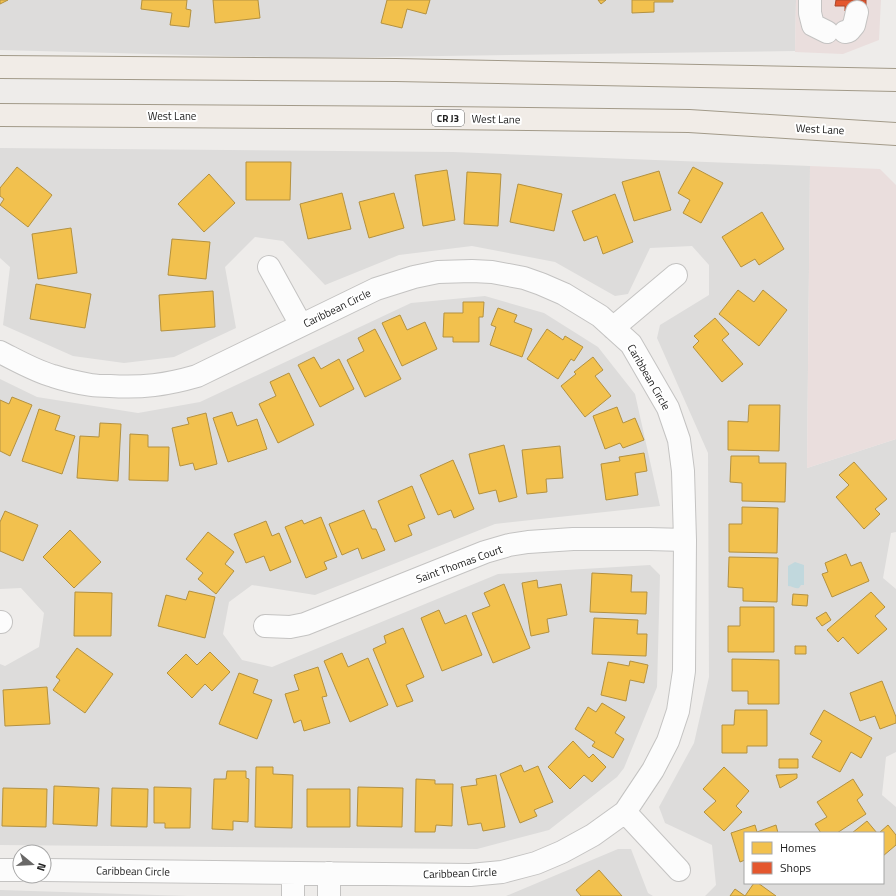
<svg xmlns="http://www.w3.org/2000/svg" width="896" height="896" font-family="'Titillium Web',sans-serif">
<rect width="100%" height="100%" fill="#eeecea"/>
<path fill="#dddcdb" fill-rule="evenodd" d="M0,0h796l-1,51 -488,7 -307,-8z
M0,148l453,4 357,14 -3,302 89,-29v93l-5,1 -8,45 13,11v163l-10,5 -4,38 14,12v89h-191l11,-11 -4,-40 -47,-22 -6,-16 35,-64 15,-66 -1,-224 -51,-115 3,-13 49,-30v-30l-17,-19 -42,2 -22,46 -13,2 -60,-34 -83,-16 -73,9 -74,30 -42,-44 -28,-4 -30,30 11,61 -62,29 -50,6 -51,-7 -70,-31 7,-58 -10,-9zM745,833h138v50h-138z
M485,296l59,17 54,34 37,47 25,112 -165,18 -180,71 -63,-10 -23,17 -6,32 19,26 30,7 226,-93 152,-9 10,10 -3,112 -33,81 -7,9 -68,53 -72,19 -477,-4v-181l5,2 34,-19 5,-34 -23,-25 -21,1v-210l37,18 101,16 62,-11 211,-99z
M618,849h13l17,44 5,3h-147z
M0,890l188,6h-188z"/>
<path fill="#eadedd" d="M796,0h85l-2,40 -36,14 -48,-2z
M810,166l70,3 16,16v254l-89,29z"/>
<path fill="#c1d8dd" d="M795,562l9,3v20h-3l-2,3c-5,1 -7,-2 -11,-2v-20z"/>
<path fill="#f2c14e" stroke="#b39140" d="M0,0h8l-8,4z
M142,0h45l-1,9 5,1 -2,17 -19,-2 2,-12 -31,-4z
M213,0h45l2,18 -45,5z
M387,0h43l-4,14 -19,-5 -5,19 -21,-5z
M598,0h8l-5,4z
M632,0h41v2h-19v10l-22,1z
M246,162h45l-1,38h-44z
M17,167l35,28 -24,32 -28,-22 4,-6 -4,-3v-8z
M693,167l30,16 -22,40 -18,-10 7,-13 -12,-7z
M447,170l8,50 -32,6 -8,-51z
M659,171l12,39 -37,11 -12,-39z
M467,172l34,2 -3,52 -34,-2z
M209,174l26,29 -31,29 -26,-28z
M518,184l44,10 -8,37 -44,-9z
M342,193l9,36 -43,10 -8,-35z
M394,193l10,35 -35,10 -10,-36z
M615,194l18,48 -30,12 -6,-18 -13,5 -12,-30z
M762,212l22,37 -25,16 -4,-6 -14,8 -19,-30z
M71,228l6,45 -39,6 -6,-45z
M172,239l38,3 -4,37 -38,-4z
M36,284l55,10 -6,34 -55,-9z
M738,290l16,12 9,-12 24,20 -28,36 -40,-32z
M213,291l2,36 -54,4 -2,-36z
M463,302h21l-1,15h-4v25h-26v-5h-10l1,-24h19z
M498,308l19,7 -3,7 18,7 -10,28 -32,-12 6,-18 -5,-2z
M400,315l7,15 18,-8 12,27 -35,17 -20,-43z
M715,318l14,16 -7,6 21,24 -21,18 -29,-35 6,-6 -5,-5z
M375,329l26,50 -36,18 -18,-37 17,-9 -6,-13z
M547,329l16,11 2,-4 18,11 -9,14 -3,-2 -13,20 -31,-20z
M314,357l7,12 18,-10 15,30 -34,18 -22,-42z
M593,357l10,13 -8,6 16,20 -26,21 -24,-31 15,-12 -2,-2z
M289,373l25,52 -36,18 -19,-39 17,-8 -6,-14z
M12,397l20,8 -22,51 -10,-5v-51l9,4z
M749,405h31l-1,46 -51,-1v-29l20,1z
M617,407l6,16 12,-5 9,22 -21,8 -3,-5 -15,6 -12,-33z
M39,409l21,7 -5,14 20,6 -13,38 -40,-13z
M232,412l5,14 20,-7 10,30 -39,13 -15,-44z
M206,413l11,51 -22,6 -2,-7 -13,3 -8,-38 17,-4 -2,-6z
M100,423l21,1 -3,57 -41,-3 3,-42 19,1z
M130,434l18,1v12h21l-1,34 -39,-1z
M504,445l13,52 -18,5 -3,-12 -17,4 -10,-40z
M560,446l3,32 -17,1 1,13 -20,2 -5,-44z
M644,453l3,18 -12,2 3,22 -32,5 -5,-36 19,-3 -1,-4z
M731,456h28v7h27l-1,39 -43,-1v-18l-12,-1z
M453,460l21,49 -20,9 -3,-8 -13,5 -18,-40z
M854,462l33,37 -12,10 5,5 -16,15 -28,-32 13,-12 -10,-10z
M412,486l13,32 -17,7 4,10 -17,7 -17,-41z
M742,507l36,1 -1,45 -48,-1v-28h13z
M364,510l8,19h4l9,21 -23,9 -4,-11 -16,7 -13,-31z
M5,511l33,14 -15,36 -23,-10v-29z
M321,517l16,40 -13,5 3,7 -21,9 -21,-51 17,-7 2,4z
M266,521l6,15 7,-3 12,29 -21,9 -6,-15 -18,7 -12,-29z
M70,530l31,32 -27,26 -31,-31z
M208,532l26,20 -9,12 9,7 -18,23 -18,-15 5,-6 -17,-14z
M846,554l5,12 10,-4 8,19 -37,16 -10,-23 6,-2 -3,-9z
M729,557l49,1 -1,44 -34,-1v-13l-15,-1z
M592,573l40,2 -1,17h16l-1,22 -56,-2z
M537,580l1,8 23,-4 6,31 -20,4 2,13 -18,4 -9,-53z
M504,584l26,64 -37,15 -21,-50 18,-7 -6,-13z
M189,591l26,6 -10,41 -47,-12 8,-31 20,5z
M75,592l37,1 -1,43h-37z
M871,592l14,15 -10,9 12,13 -29,25 -15,-17 -5,5 -11,-12z
M793,594l15,1 -1,11 -15,-1z
M740,607h34v45h-46v-26h12z
M439,610l6,14 21,-9 16,40 -40,16 -21,-53z
M826,612l5,8 -9,6 -6,-8z
M594,618l44,2 -1,14h10l-1,22 -54,-2z
M403,628l21,49 -18,8 7,16 -16,6 -24,-58 13,-6 -2,-7z
M795,646h11v8h-11z
M77,648l36,26 -28,39 -32,-23 7,-10 -4,-3z
M210,652l20,20 -18,19 -7,-7 -13,14 -25,-25 19,-19 11,11z
M342,653l6,14 20,-9 20,47 -38,17 -26,-61z
M732,659l47,1v44h-31v-13h-16z
M630,661l18,4 -4,18 -14,-3 -4,21 -25,-6 7,-33 21,4z
M318,667l9,29 -5,1 8,26 -26,8 -3,-11 -7,3 -9,-29 14,-4 -5,-15z
M239,673l19,7 -5,13 19,7 -15,39 -38,-15z
M882,681l14,36v6l-16,6 -5,-13 -15,5 -10,-28z
M47,687l3,37 -45,2 -2,-36z
M602,703l23,14 -10,16 9,6 -11,19 -21,-12 3,-4 -20,-13 13,-22 8,5z
M735,710h32v36h-20v7h-25v-28h12z
M824,710l48,28 -11,20 -10,-6 -11,20 -28,-15 10,-16 -12,-7z
M573,741l16,17 4,-4 13,13 -14,15 -8,-7 -14,14 -22,-22z
M779,759h19v9h-19z
M521,765l3,7 14,-6 15,36 -19,8 3,6 -17,7 -20,-49z
M256,767h17v7l20,1 -1,53 -37,-1z
M724,767l25,24 -13,15 6,6 -18,19 -20,-19 12,-11 -13,-12z
M227,771h19v7l3,1 -1,43 -15,-1v9l-21,-1 2,-50h12z
M797,774v4l-17,10 -4,-13z
M496,775l9,52 -22,4 -2,-8 -13,2 -7,-38 16,-2 -1,-6z
M416,779l19,1v4h18l-1,42 -16,-1 -1,7h-20z
M853,779l10,16 -6,5 9,14 -29,19h-16l-6,-9 12,-7 -10,-15z
M54,786l45,2 -2,38 -44,-2z
M154,787l37,1 -1,40h-25v-5h-11z
M358,787l45,1 -1,39 -45,-1z
M3,788l44,1 -1,38 -44,-1z
M112,788l36,1 -1,38 -36,-1z
M307,789h43v38h-43z
M867,821l10,12h-25z
M755,825l2,7 19,-7 2,8h-33v27l-5,2 -9,-29z
M888,825l8,10v10l-13,11v-23h-4z
M599,870l23,26h-41l-5,-6z
M754,883h4l18,13h-46l5,-7 10,7z"/>
<path fill="#e4572e" stroke="#aa472a" d="M836,0h30v12l-21,-1v-5h-10z"/>
<g fill="none" stroke-linecap="round" stroke-linejoin="round">
<defs>
<path id="minor" d="M810,0v13l3,12 14,7
M845,32l4,-1 5,-6 3,-13
M269,267l32,58
M613,328l63,-53
M0,352c16,8 35,19 53,24 12,4 26,7 38,9 6,1 13,1 19,1 32,2 56,-1 87,-10l179,-87 38,-12 24,-5 34,-1 20,1 32,6 17,6 23,10 36,22 31,28 37,64 11,32 4,31 2,69 -1,131 -6,40 -10,30 -15,29 -28,42 -32,23 -31,17 -26,11 -34,9 -32,3 -426,-5
M0,622h1
M265,626l25,1 15,-3 180,-72 24,-7 19,-3 45,-3h76l36,1
M625,812l54,58
M0,870h20
M329,873v23
M293,896v-23"/>
<path id="major" d="M0,67l396,3 500,10
M0,115l440,3 249,3 207,13"/>
</defs>
<use href="#minor" stroke="#c4c3c2" stroke-width="24"/>
<use href="#major" stroke="#a29a89" stroke-width="24"/>
<use href="#minor" stroke="#fcfcfc" stroke-width="22"/>
<use href="#major" stroke="#f1ece7" stroke-width="22"/>
</g>
<g text-anchor="middle" stroke-width="4" stroke-linejoin="round" paint-order="stroke">
<rect fill="#fff" stroke="#646464" stroke-width="1" x="432" y="110" width="32" height="16" rx="3"/>
<g font-size="10" font-weight="bold" fill="#212121">
<text x="448" y="122">CR J3</text>
</g>
<g font-size="11" fill="#212121" stroke="#fff">
<text x="172" y="120">West Lane</text>
<text transform="translate(496 119) rotate(1)" y="4">West Lane</text>
<text transform="translate(820 129) rotate(3)" y="4">West Lane</text>
<text transform="translate(337 308) rotate(-26)" y="4">Caribbean Circle</text>
<text transform="translate(649 377) rotate(60)" y="4">Caribbean Circle</text>
<text transform="translate(459 564) rotate(-20)" y="4">Saint Thomas Court</text>
<text transform="translate(133 871) rotate(1)" y="4">Caribbean Circle</text>
<text transform="translate(460 873) rotate(-2)" y="4">Caribbean Circle</text>
</g>
</g>
<rect x="744" y="832" width="140" height="52" fill="#ffffff" stroke="#a6a6a6"/>
<rect x="752" y="842" width="20" height="12" fill="#f2c14e" stroke="#a6a6a6"/>
<text x="780" y="852" font-size="12" fill="#212121">Homes</text>
<rect x="752" y="862" width="20" height="12" fill="#e4572e" stroke="#a6a6a6"/>
<text x="780" y="872" font-size="12" fill="#212121">Shops</text>
<g transform="translate(32 864) rotate(108)"><circle r="19" fill="#ffffff" stroke="#a6a6a6"/>
<path d="M0-3L7 15L0 10L-7 15Z" fill="#696867"/>
<text y="-6" font-size="11" font-weight="bold" text-anchor="middle" fill="#212121">N</text>
</g>
</svg>
